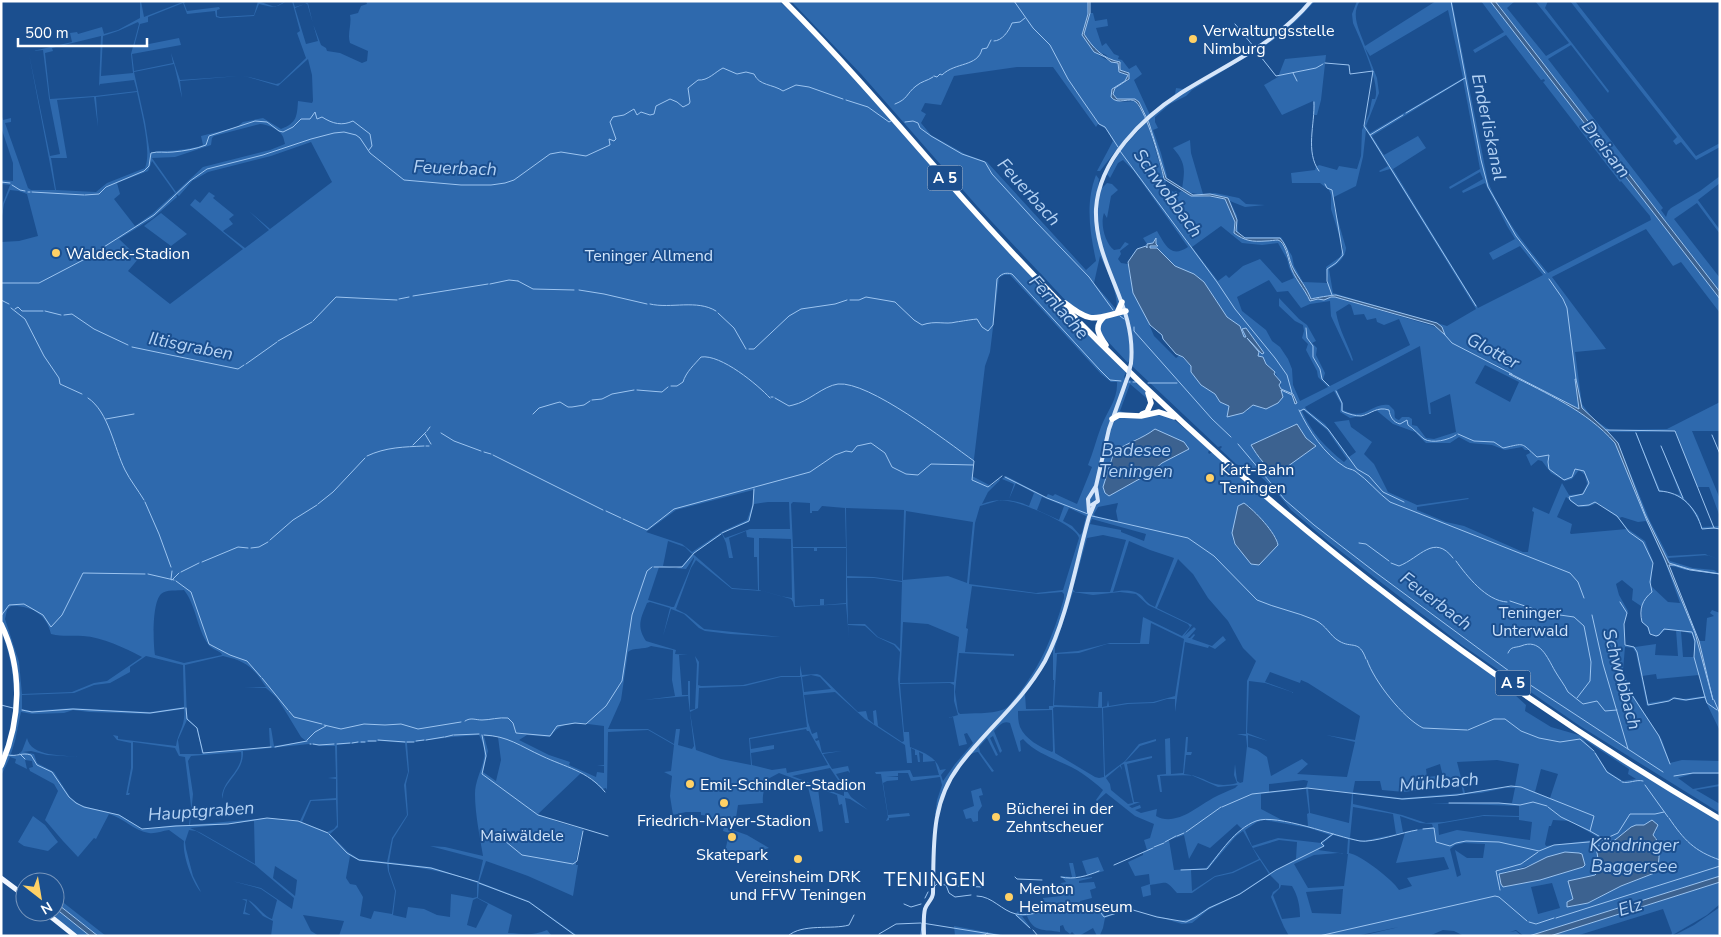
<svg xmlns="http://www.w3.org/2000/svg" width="1721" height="937" font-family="'Nunito Sans',sans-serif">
<rect width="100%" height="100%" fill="#1b4f8f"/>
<path fill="#2e69ad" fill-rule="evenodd" d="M140,1h1l3,16 41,-16h2l-3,2 3,8 32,-4 1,2 -3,1v6l3,1 34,-2 4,-14 17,6 11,-6c-10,8 -15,6 -27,3l-5,12 -34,2 -4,-1 -1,-6 -28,3 -4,-11 -35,14v5l-8,2 -6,23 45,-9 2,7 -49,9 2,17 39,-8 -2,-10 9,27 59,-4 10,1 27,7 4,-1 26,-25 -9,-25 3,-2 -8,-30h1l2,6 20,-6 -7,2 5,21 8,21 5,3 1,3 13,2 22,10 5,-2 1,-10 -18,-8c-3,-9 2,-19 0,-28l8,-2 3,-7 6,-2 -1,-3h413l26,24 321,347 -2,5 3,4 -2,10 4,-11 5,1 11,10 5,10 -20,-17 -10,27 9,3h25l17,3 39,33 -2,2 1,2 4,-2 48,43 244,189 -1,1 22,20 -1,6 26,16 31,9 138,85v55l-191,60h-5l-8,-6 -6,2 6,-1 6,5h-58l-10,-5 -11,-1 -14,6h-68l38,-9 -43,9h-67l-5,-9 -13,-30 2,-5 6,-4v-4l-9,-9 -33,21 -29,14 -16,13 -10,1 -33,-10 29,7 12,-2 19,-12 26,-11 34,-22 -9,-14 -27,13 -18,4 -23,16h-15c-12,-13 -8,-11 -27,-8l1,10 -8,2 -2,-10 9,-3 -1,-10 -14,2 -7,-14 15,-7v-2l-8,3 12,-6 -3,-10 6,-2 4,-14 -19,-8 -29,-23 -9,8 -1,-1 7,-10c-13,-12 -27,-22 -43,-28 -14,-7 -26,-11 -37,-23l-3,2 1,10 -2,1 -9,-29c-7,-3 -11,3 -16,8l8,20 -2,2 -7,-17 -3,2 8,17 -2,1 -9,-18 -8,9 1,5 14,19 -2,1 -14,-20c-19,1 -35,47 -40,62l-3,1 2,-15 5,-15 -2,-8 -29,4 -3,-8h-10v3l-12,1h12v3l-11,1 -4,2 5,32 21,-2 1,3 -21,2v2l-3,1 2,-4 -7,-43h-5l-1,-2 35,-2 3,7 26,-2 -4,-14 -12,1v-8l-4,-2 1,10h-2l-1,-7h-2v-5l-4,-2 1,15h-5l-2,-18 -40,-26 -30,-27 -31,3 4,27 4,12 5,-2 1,6 -3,1 1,2 3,-1 3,13 20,-2 -19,3 9,15 16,-3 2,7 -2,-2 -12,3 15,23 17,13 -18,-11 -5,-1 4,25h-4l-3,-19 -3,1 -2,-10 -19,-7 5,43 -4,1 -11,-45 -13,2 -1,-2 14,-3 -29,-11 -13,7c-1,9 -4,14 -3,23l-25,2 -2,13 -3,3 -1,3 -21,-3v-5l-10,-1v-3h-15l-13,3 -3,-19 2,-20 -8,-4 7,-1 3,-26 -26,-15 -40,2 -1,58 -1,-2 -4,1 -12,-11 -9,-5 -43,41 20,8 25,7 -7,32v4h2l-5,31 -45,-20 -42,-15 -7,21 50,19 49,35h-3l-46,-34 -50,-18 -1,14 34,17 -4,18c16,1 25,3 39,-3l5,6h-213l5,-15 -41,-6 8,16 8,5h-48l2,-15 -10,-5 -15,-16h-1l-2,12 6,3 -8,-1 3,-13 -4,-2c12,-1 17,14 30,20l5,-19 -16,-11 -29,-8 29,7 31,21 2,-11 -39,-33 -59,-34 -7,-1 -4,12 1,7 7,27 8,16c-9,-10 -19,-38 -17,-51l-15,-11c-7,1 -14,4 -20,3 -15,-2 -25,-15 -40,-19l-13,25 -2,-1 -16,19 -15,-16 -18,-21 13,-29 -4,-7 -24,-13 -1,-3 4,-1 -1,-6 -7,-1 2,9 -12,-6 1,-4 -6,-2 -9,19v-27l2,3c17,-40 13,-82 -2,-122v-388l18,-1 19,-5 -11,-42 -8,-3 -9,-1 -6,14 -3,18 2,-19 7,-18 -9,-1v-4l12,1v-18l-12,-36v-13l2,6 8,-2v4l-6,1 23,65 3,2h24l-26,-136 21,102 10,-2 -11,-56 -6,-48 -10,1 39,-9 -2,-9 7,-1 1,2 24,-7 2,7 14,-4 22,-12zM307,3l11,38 -12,3 -11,-36zM138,22l1,2 -8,30 2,19 -32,3 2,-40 15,-5zM101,36l-2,50 1,-2 34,-4 3,11 -42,5 -45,3 -5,-46 8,-2 -1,-3zM308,59l4,16 1,26 -1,2 -14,-2c-1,15 -1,22 -17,28l-18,-11 -20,4 -6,5 -36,9 2,9c-8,3 -17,4 -25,5 -10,2 -20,-1 -28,4l-5,-32 -11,-50 40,-8 8,34 -2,-17 59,-5 9,1 30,9zM137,92c4,19 15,59 8,76l-38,15 -11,9 -40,-2 -5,-32h16l-10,-58 37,-3 4,30 -2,-30zM260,124c7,0 18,5 22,11 2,3 2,6 3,9l-15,6 -67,17 -27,25 -24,-34 23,-1 36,-12 1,-7 2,-2zM311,142l21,40 -62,47 -21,-18 20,19 -24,18 -22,-17 10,-7 -4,-5 5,-4 -21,-17 2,-2 -6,-4 -9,11 -5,-4 -5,6 53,44 -73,55 -42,-33 11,-13 -20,-19 34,-21 24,-21 -1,-3 3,2 14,-16h1l14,-8 63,-16zM152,161l23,32 -23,21 -17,12 -21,-27 6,-5 -3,-11 31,-12zM1004,275h6l91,99 10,8h6c1,18 -10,29 -16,45 -5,13 -8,26 -13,38l4,2 -15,37 -22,-10 -2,2 -5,-2 -2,3 -40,-21 -4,3 12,5 -5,15 7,-16 18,10 -5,13c-16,-7 -31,-8 -47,-2l6,-12 12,-12 -1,-1 -8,7 -19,-10 13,-110 5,-14 9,-74zM1150,433l29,7 10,9 -27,14 -12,10 -34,19c-7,-35 -13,-34 20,-53 5,-3 10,-1 14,-6zM753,490v13l-6,17 -24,11 -31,21 -10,-8 -36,-12 30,-22zM1042,497l22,9 -5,14 -22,-10zM1000,500c8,1 16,2 23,5 12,4 53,21 56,33l-16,52 -27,3 -67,-9 6,-61 5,-17zM768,502h21l1,27h-40l-25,9 -3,-5 27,-11 5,-18zM793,502l17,1v10h2v-2h6l4,-5 23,2 1,39h-53l-2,-43zM1118,503l-2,8 2,10 -23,-5 -1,-2 4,-7zM1249,506l28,33 -30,20c-3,-5 -10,-11 -13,-16 -6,-15 7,-26 15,-37zM846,508l58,2 -2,71 -28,-4 -27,-1zM1069,508l17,8 -4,17 -2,2 -8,-9 -9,-5zM906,511l67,11 -6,61 -19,-7 -45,4zM1092,519l54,15 -2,7 -23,-9v-2l-31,-6zM746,531l1,6 7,1v19h3l1,33 -26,-2 -39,-34 29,-20 4,9 3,15h4l-4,-20zM1103,535l23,5 -16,52h-35l-2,-3 14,-51zM759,538l32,1 1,59 -12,-2 -21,-6zM668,541l17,6 7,7 -10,12 -6,2 -13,-2zM1129,541l21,9 24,8 -19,49c-7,-3 -9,-6 -13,-11 -7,-7 -21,-6 -29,-4zM793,548h21v3h3v-3h29v55l-22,2v-6h-4v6l-25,1zM694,557v2l-20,48h-2l-24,-7 11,-33 27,2zM1178,559l15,15 15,24 20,23 15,27 13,13 -9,20 -1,53h-9l9,2 1,10 -4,36 -3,1 -3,-2 -2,-17 -1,11 3,8c-27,7 -29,-7 -53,-9l2,-19h5l1,-3h-5l1,-15h-2l-3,36 -12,1 -1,-36 -5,1 1,35 -9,1 3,17h2l-2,-16 31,-1 27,12 20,-2 -3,3c-7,3 -15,6 -22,10 -16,9 -38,29 -57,18l1,-7 -16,4 -6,-3 6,-2 -1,-3 -8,3 -3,-2 11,-4h-6l-7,-38 25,-6v-2l-27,6 15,-16 16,-5v-2l-17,5 -14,17 -20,15 -2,-68 25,-4 26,-1 13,-4h8v13l10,-70 23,6 1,-2 6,3 11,-9 -3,-4 -11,10 -20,-7 3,-4 -1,-1 -4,4h-2l8,-9 -2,-2 -10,9 8,-11 -35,-17zM696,560l36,29 31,2 28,8 2,3 1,5 52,-3 3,35 -1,-14 17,1 12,11 17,8 6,7 -2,27 6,62 -2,1 -24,-16 -2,-16 -3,1 1,13 -6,-5 -2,-8 -8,1 -38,-37 -3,-1 -15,1 -2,-10v11h-19l-38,9 -42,1 -3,-1 1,-23 -4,-6 2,8 -2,45 -5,1v-29h-2v14h-6l-3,-40h9l-13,-1 1,-4 -30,-9c-10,-15 -5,-23 1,-38l3,-1 20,6 -7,28 8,-27 13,5 15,14 6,3 25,3 51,3 -77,-8 -18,-15 -10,-5 15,-41zM847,578h27l28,4 -2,67 -5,-5 -17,-7 -13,-13h-17zM972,586l66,8 24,-2 2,2v4c-11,38 -23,68 -48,99 -4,4 -8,12 -14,13 -11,4 -30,3 -42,4l-2,-2 -3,-20 4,-39 55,3v-2l-49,-2 3,-23 -2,-1zM184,590c12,15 13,39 24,54 2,4 9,6 13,9l1,2 -38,8 -29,-8c-2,-13 -3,-52 6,-61 5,-5 17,-3 23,-4zM1073,592l20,3 27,-3 16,2 12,11 40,19 2,3 -8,9 -39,-19 -3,26h-30l-32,8 -23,2v-6zM11,606c19,-1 36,8 40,28 13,3 20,1 32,2 19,1 42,12 59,21l-35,24 -13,2 -22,9 -50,2 -3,-32 -14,-43 2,-9zM903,622l25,2 31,13 -5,45 -54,1zM1151,623l33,16 -9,57 -22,6 -26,1 -18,3 -1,-6 -1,6 -5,1v-15h-3l-1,15 -44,-2 3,-51 22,-1 28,-9h42zM651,646l22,4 -1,30 3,16 -31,4 44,-4 6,50 -2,3 -14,-4 2,-16h-4l-2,15 -26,-15h-40l13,-29 7,-48c5,-5 16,-2 23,-6zM1053,649v31h1l-1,26h-4v3h-23l-1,-15 20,-29zM146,656l37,9 1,42 -34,5 -78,-4 -41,3 -9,-2v-14l52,-2 20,-8 16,-2 20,-11v-5zM223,656c23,5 30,11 43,31h-22l22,1 10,9 8,12 17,28 5,4 -32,5 -3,-18h-2l1,19 -67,6 -5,-25 -11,-10 -2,-53zM1270,672l30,11 1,-3 7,3 52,33 -5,24 -29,-5 29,7 -8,35 -50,-3 11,-10 -6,-5 -31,17 -4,-19 -10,-7 -9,-3v-12l20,6 -21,-8 2,-52 16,2 30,10 -30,-11zM811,675l9,2 11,12 -27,3 -2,-15zM781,677h20l6,50 -58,11 2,27 -30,-6 -25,-9 -6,-38 8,-4 1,-20 46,-2zM950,683l4,2v16l4,14 -10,3 5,-1 6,29 8,-2 -3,-10 3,-1 6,10 -18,21 -12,17 -2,-6 5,-6 -6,1c-4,-14 -18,-18 -30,-23l-1,-15h-5l-4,-48zM1055,707l47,1 2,69 -5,1 -4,-1 -40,-24 -2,-45zM184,709c2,16 -6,23 -8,37l-58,-7v-3l-5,-1 4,5 14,3v25l-5,27h3l1,-2h-2l5,-25v-26l42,6 4,8 6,1 6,49 -2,19h-14l-33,4 -22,-14 -33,-8 -8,-3 -9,-7 -16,-25 -17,-9 -3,-9 -11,-2 8,-1 16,4 32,2c-16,-2 -48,0 -52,-19l-5,13 -5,5 -6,-2 4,-13 6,-29 11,2 32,-1 9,-3 16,2 60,2zM1052,710l1,41 -1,1c-12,-5 -27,-13 -32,-25 -2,-5 -2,-11 -2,-16zM187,720l10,8 5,26h-22l-2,-14zM580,723l24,3v39h-7l7,1v7l-7,-1 -1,5 -27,-12 1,-3 -21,-7 -30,-15 8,-5 23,2c10,-13 14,-12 30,-14zM806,729l1,2h2l19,34 -41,8 -1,-5 -14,2 -20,-5 -1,-12 23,-4v-4l-23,4 -1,-10zM479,735c14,24 -4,37 -4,59 0,20 5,43 8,62l-38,-9 -15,-1 53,14 -5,22 -47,-15 -42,-5 4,-23 15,-24 -2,-31 3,-13 -2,-28 45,-6zM484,736l14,1 3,23 -5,21 -13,-9 5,-21zM1582,738l47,31 -1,5 8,5 -13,2 -16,-10 -11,-18zM380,741l25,2 3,29 -4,13 3,30 -15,23 -5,24 -28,-3 -11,-7 -18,-18 8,-7 -1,-82zM309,744l11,2h15l1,31 -8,1 8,1v19l-26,2 -10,21 -33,-3 -77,7 3,-31 -5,-33 3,-5 50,-4c3,19 -20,28 -19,47 1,-3 1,-7 3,-11 8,-13 19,-21 18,-37zM1497,760l22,4 -4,22 -50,7 -8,-31zM1124,764l9,39 -5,1 -17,-14 -1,-6 -4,-6 14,-12 2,4 -1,-5zM1440,764l4,17 16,-2 3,14 -61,5 -49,-6 2,-11h25l2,9 22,2 34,-4 -2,-12 -9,1 -1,-8zM830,768l14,21v7l-52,-20zM1541,769l17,5 -8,24 -15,-6zM1304,780l4,1 -2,7 -37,4v-8zM1308,788l44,5 -3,30 -39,-10zM1505,788h10l-3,15h-82l89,3v10l-35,-1 -40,7 -18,1 -24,-8 -49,-11v-11l51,7 77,-7zM1306,789l3,24 -2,1 1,12 -22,-4 -25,-13v-15zM336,800l1,25 -3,4 -7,3 -25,-10 9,-21zM1353,807l40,7 3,20 -33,7 -13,-3zM1400,816l20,7 12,1 1,3 -30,5zM1483,816l36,1v3l13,2 -2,18 -73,-10 -18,5 -1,-11zM1264,820l45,8 21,7 -9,8 -43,-5 -26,8 -7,-16 12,-8zM1553,820l17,1 31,18 -55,7 -1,-2 4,-18h2zM254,821l1,43 -54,-31 -11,-5zM1237,824l5,5 -8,6 -28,33 -32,2 -5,-30 15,-5 5,24 9,-16 12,5zM1636,825h8l13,5 -4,5 4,3 2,21 -4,14 -34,13 -33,17 -19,4 4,-10 -5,-15c11,-6 28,-1 33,-15l-4,-20 18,-7 16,-13zM1243,831l16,28 -27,13 -17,4 -23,15 -1,-21 17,-1 28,-33zM1405,833l-9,30 48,-6 5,12 -42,9 5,8 -13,4c-6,-10 -38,-35 -50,-37l1,-14 14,3zM1333,835l15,4 -1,15 -29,-4 7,-4 -2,-3zM1279,840l18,2 -1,17 -26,14 -17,-25zM1464,843l21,1 -2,14h-16l-12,-8 6,25 -4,2 -7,-28 5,-4zM1565,852l14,1 3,1 3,11 -2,2 -43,13 -37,7 1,-15c22,-4 40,-13 61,-20zM1338,853l10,1 -4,32 -36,2 -14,-24 20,-9zM350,856l10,5 27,3 1,7 7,20 -3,23 -18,-3 -3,8 -11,-3 3,-19 -7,-12 -6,-1 -4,-6zM389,864c31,3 59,8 88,19v14l-4,1 -22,-4 -1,23 -13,-2 -13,-6 -16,-2 -2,11 -13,-3 3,-24 -7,-20zM275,866l22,14 -2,16 -22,-18zM1552,883l8,25 -22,6 -7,-27zM1281,885l11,1c6,10 8,20 8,31l-18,2 -9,-24 7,-7zM1343,889l-2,25 -29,-1 -6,-21zM477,898l11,6 -12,24 -9,-3 6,-25z
M791,1h297v13l-6,21c11,14 17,25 36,28l1,9 8,2 1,2 -3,5 -13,8 -1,8 11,5 13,-1 11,17 -21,21 -25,32h-3l16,-30 -7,-12 -8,-5 -2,3 -43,-60h-36l-63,9 -13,29 -16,-2 -4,8 5,3 -5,9 10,12 34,19 22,8 99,108 10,-9c-6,-29 -11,-57 0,-86l3,4 -1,8 4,1 5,-5 5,1 6,6 -7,6 -4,22 -3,-5c-4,11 1,30 10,37l6,-1 5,-7 4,2 -9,7 1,3 -3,5 3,4 7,1 5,29 10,16 11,27 22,22 4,-3 11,11 1,6 9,13 14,9 5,8 9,4 -2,11 20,-6 2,-4h-3l-9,4 10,-8 5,-1 1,3 11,4 14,-6 5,-6 -2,-7 11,5 3,9 2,-1 -4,-9 -12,-5 -1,-8 -7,-11 -7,-6 -3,-7 -5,-1 1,-2 -12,-16 15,16 2,-1 -18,-25 -4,2 4,7h-2l-3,-9 -14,-11 -23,-35 -10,-8 -20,-8 -10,-10 -14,-8v-2h8l-2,-2v-5l-3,4 -6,1 -4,-6 14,-7c8,13 13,28 31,16l-55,-77 -10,-10 -5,3 -8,15 -3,-4 14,-24 26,-29 17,58 2,2 -1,6 9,5 2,-1 3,2 2,-2c15,8 26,4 44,8l10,23 -1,10c11,12 28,9 44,8 9,6 8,17 12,26 3,7 17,30 22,35 1,0 21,-5 23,-4l108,32 -6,-6 -101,-28 -25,5c-5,-12 -12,-21 -18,-32 -5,-10 -4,-19 -13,-30h-35l-10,-7c2,-12 -2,-22 -7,-33 -16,-6 -31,0 -46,-9 3,-20 4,-26 -9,-41l17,-8 1,13 12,41 12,-1 24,5 7,6 19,1 -20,2 -15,-6 7,15 1,16 5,5h38l11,19 2,10 9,16 25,1 -2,-16 14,-10 3,-9 -12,-39v-14l-2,-5 -9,-7h-28l-1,-10 24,-3 1,-3 3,-2 18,5 2,-4 18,3 4,-13 1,-26 7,-16 3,-15h3c6,-15 -15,-60 -22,-76l-1,-9 5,-13h3c-10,14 0,30 5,45l71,-45h16l36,181c14,34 37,63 60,91l103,-53 -1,-4 -29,-35 -1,1 -77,-100 2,-1 -1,-2 -3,1 -35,-45 -31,18 -2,-3 31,-18 -23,-31h9l230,298v14l-39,-51 -8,4 -27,-37 -94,48 54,72 -31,3 7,52 11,15 17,11 57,-1 53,-27v29h-28l28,68v18l-11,-30h-12l-22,-56 -39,1 24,58 20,5 -20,-52 23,54 15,18 4,12 18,-1v3h-18c-8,-19 -20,-39 -43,-37l-24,-60h-26l10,13 31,76 18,35 37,-2 15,6 -12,-5 -40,3 2,3 23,7 21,2 6,4 -33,-5 3,1c-7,1 -13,-4 -20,-4l-1,-1h3l-7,-6 30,74 18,64 -14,-56h6l2,-23 7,-2 -4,-3 2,-3 8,3v118l-16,-33 -20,3 -11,-2 -4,2 -22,5 -11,-53 -3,-5 -8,-1 -2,23 8,22 31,48 8,23 12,-3 38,1v13h-28l-14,4 15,11 27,-5v2l-24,4 24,14v9l-140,-87 -118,-81 -132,-102 -39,-33 -17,-21 -15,-14 -23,-11 -16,-15 2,-2 -1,-1 -3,1 -86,-81v-2l-3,-3 -1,2 -29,-31 3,-12 -9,-2 -25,-15 -91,-97 -116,-132zM1448,10l15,68 -93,55 -4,-7 13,-33 -2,-15 -12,-30 5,8zM1463,80l17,89 -31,18 1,2 30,-17 3,7 -21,12 1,2 22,-10 22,43 8,13 -26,14 4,7 27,-14 23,29 -65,33 -85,-139 33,-21 -8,-12 -34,19 -12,-19zM1366,130l22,36 -9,5 1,1 10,-3 86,140 -29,17 -114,-33 -4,-24c9,-5 16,-11 17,-21l-12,-41v-10l22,-11 7,-29zM1221,226l21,17 20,2 16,-2 9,16 2,8 5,11 -12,5 -22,-24 -17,7 -14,12 -3,-3 -8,6 -26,-34zM1100,256c6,11 20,42 16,53l-22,-26zM1269,280l8,12 11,-1 13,17 9,-4 20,-3 1,15 21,45 1,-1c-5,-16 -14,-30 -17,-48l13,-8 2,1 3,10 10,-1 3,6 9,-2 1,4 7,3 15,-6 11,26 -80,41 -7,-6 2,-7 -9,-18 1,-7 -5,-5 4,-2 -9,-16 -8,-6 -20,-21v8l16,15 8,4 1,6 -2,7 6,6 -2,6 11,21 1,6 10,10 -28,14 -7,-16 -1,-16 -4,-10 -8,-12 -8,-6 -6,-11 -24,-19 -5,-14zM1420,346l9,68h2l-1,-11 20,-9 6,38 -22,7 -8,-1 -9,-12 -5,-1v-6l-3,-2h-7l-3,3c-7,-2 -3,-5 -5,-10l-5,-5c-18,-3 -23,17 -46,5v-6l-6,-14zM1485,365l34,17 -9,20 -35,-19zM1334,391l7,13 -1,8 10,6 11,-2 15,-6 17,14 22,8 11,11h24l9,-6 11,6 22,2 13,5 17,-3 3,3h4l1,3 -4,2 5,11 7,-6 4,1 9,12 14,8 7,-2 7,-9 6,5 2,9 -5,10 -13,1 -7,-12 -13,31 -16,-7 -1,4 2,1 -6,40h-5l-59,-26 -18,-4 -29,-12v-3l52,-8 -1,-1 -51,7 -29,-13 -14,-28 -10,-10 8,-12 -21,-15 -2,-7 -15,2 22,30 -7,5 -24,-33 -18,-14 -2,-3zM1303,410l24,20 20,29 -3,3c-18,-14 -33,-30 -42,-51zM1297,424l9,14 10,8 -40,28 -25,-29zM1566,497c12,11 16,13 31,6l20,14 10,12 -56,5 -1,-1 2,-9 -15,-7zM1622,517l16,5 8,-1 18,38 16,44 -12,-1 -17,-16 2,-25 -8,-20 -17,-12 -9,-11zM1622,580l11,9 -1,11 9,6 1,16 5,5 3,7 7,3 8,-7h11l2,26 -23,-1 1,-11 -21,3 -10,-2 -1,-21 4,-13 -9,-16 -3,-11zM1681,631l11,3 2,8v15h-11zM1656,674l1,5 42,-4 5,21 -21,3 -10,-2 -5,3 -20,3 -6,-27z
M1308,1h7l-18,19 -25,21 -80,49 -6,6 -16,8 -15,13v5l3,6 -5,2 8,23 6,23v3l-1,-1 -14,-47 -13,-29 -4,-3h-18l-4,-5 2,-6 14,-8 -1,-8 -8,-2 1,-5 -3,-4 -8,-1 -4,-5 -11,-5 -11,-16 6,-21h3l2,8 12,-2 1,7 -12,2 6,18 4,-3 8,11 5,2 -1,3 4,1 7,9 7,-4 6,9 -8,6 16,35 25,-21 1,-6 7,1 8,-4c41,-23 88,-46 117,-84z
M1495,1h20l-8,7 39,48 23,-13 -34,-42h13l-3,7 64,83 -1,2 -37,-48 -23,14 115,149 -2,2 5,7 2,-6 3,-3 29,-17 20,-15v7l-22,17 22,30v4l-23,-31 -23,16 46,59v14z
M1570,1h5l121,155 24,-13v4l-24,13 -15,-18 -5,3 -3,-4 4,-4z
M1326,55l-5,45 -4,15h-3l-1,-14 -31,14 -18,-30 14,-8 7,-18z
M161,213l26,21 -16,12 -27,-20z
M981,788l2,7 -4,1 3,10 -4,6v9l-5,1 -2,-4 -5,1 -3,-9 11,-4 -3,-15z
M33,816l12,9 13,17 -10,9 -24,-5 -6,-4z
M724,827l23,8 22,13 -7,2 -37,2 4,-19 -6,-2z
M1098,857l6,14 -30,8 18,-2v1l-13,3v2l15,-1 2,6 -6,2 2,8 -12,3 1,4 16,-1 8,12 15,-4 -15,6 -2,10 -3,7 -3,1 -4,-8 -14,8h-3l-4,-4 -2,2 -5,-4 -2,-5 -3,1v6c-16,-3 -26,1 -33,-16h-5l8,11 -1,1 -14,-13 3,-4 4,3 22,-3 -1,-13 18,-2 -1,-5 4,-1 -3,-7 5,-1 -5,-6 11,1 -3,-14h4l3,14 11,-2 -5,-14z
M1720,882v22l-13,11 -36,21 1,-3 -9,-24 -87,27h-26z
M55,896l51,40h-8l-43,-34z
M1720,907v27l-11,2h-28l-1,-2 -7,2 21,-11z
M55,908l35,28h-13l-30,-24h8z
M954,926l54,10h-53z"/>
<path fill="#3c6290" stroke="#9cc4f0" d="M1088,1h2v12l-6,21c9,14 19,25 36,28v8l9,3v6l-14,9 -2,6 4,5h18l4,3 10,21 17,55 27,17 17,-1 18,4 9,22 -1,11 9,7h35c9,10 8,20 13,30 6,11 14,20 18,31 3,-1 22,-4 25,-4l101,28 5,4 3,8 -11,-10 -99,-28h-4l-7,3 -6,-1 -8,2c-5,-12 -17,-24 -20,-37 -2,-6 -5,-22 -12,-24 -3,0 -8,1 -12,1 -14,1 -21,0 -32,-8l1,-11 -10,-23 -15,-3h-19l-27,-17c-3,-16 -17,-66 -28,-77 -6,-6 -18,4 -25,-5l1,-8 13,-8 3,-6 -9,-3 -1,-9 -7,-1 -6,-5 -11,-5 -12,-17 6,-21z
M1490,1h5l225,291v7z
M1156,238v6l2,2h-8v2h7l18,18 19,8 10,8 23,35 13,9 4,11h2l-4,-8 4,-1 18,25 -2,1 -15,-16 12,14 -1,4 5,1 3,7 9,8 -1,2 7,8 -2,3 2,4 12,5 4,9 -2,1 -3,-9 -11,-5 2,7 -5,6 -12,6 -13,-4 -10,8 -16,4 2,-11 -9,-4 -5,-8 -14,-9 -10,-13v-6l-8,-9 -7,-3 -13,-15 -1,-4 -12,-10 -17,-32 -5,-31 9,-13 9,-3 1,2v-4l6,-1z
M1509,374h2l68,35 -4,-30h1l6,29 26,24 10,11 27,71 24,49 20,6 31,5 -30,-4 -16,-5h-5l30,76 14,59 -18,-67 -30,-73 -18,-39 -32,-78c-29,-33 -68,-49 -106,-69z
M1297,424l9,14 10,8 -39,28c-12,-8 -19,-17 -26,-29z
M1155,429l29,13 5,7 -27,14 -12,10 -41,23 -4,-3 -2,-6 11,-35c14,-10 28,-13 41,-23z
M1244,503c11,8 32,30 34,42l-19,20 -8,-1 -16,-20 -3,-11 6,-27z
M1652,820l6,5 -5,10c9,8 6,26 4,37l-36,14 -33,17 -21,4v-5l6,-3 -5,-18 27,-6 5,-5 -4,-23 19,-7 16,-13 5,-2h8z
M1565,852l14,1 3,1 3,11 -2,2 -43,13 -37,7 -2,-3 -2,-10 26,-6 22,-11z
M1720,876v6l-170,54h-21z
M55,902l43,34h-8l-35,-28z"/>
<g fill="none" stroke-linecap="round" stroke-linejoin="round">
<path stroke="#9cc4f0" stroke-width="1" d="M1014,1l19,27 17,17 18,34 15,22 16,23 6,3 13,20
M1451,1l30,159 7,27 28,49 29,37
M1235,24l19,23
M994,41c8,0 15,-10 18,-18l8,-1 5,-4
M1257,52l19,24 40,-8 7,-4
M1325,63l24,2 1,9 23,-3 -9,55 6,9 33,-20
M1293,73l4,8
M934,76l3,1 3,-3 2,1c13,-13 36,-8 40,-26l5,-1 4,-8
M846,100l22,7 21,15 2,-1
M1314,102c1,22 -9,50 5,69
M895,104c13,-5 11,-10 21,-18 6,-5 11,-5 17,-9
M1406,113l59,-35
M905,122l8,-1 5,2 2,5 11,8 31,18 23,8 7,12 44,48 53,55 24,33
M1370,135l106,171
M1120,151l97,131 18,27 40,49 12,17 5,18
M1,182l9,1
M1325,184l2,4 5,2 11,65 -7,8 -9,6v12l5,14
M12,185l8,5 5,1
M28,192h2
M32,192l52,3
M85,195l14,-1 7,-7 38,-16 5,-5 2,-13c7,-2 14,0 22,-1 11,-1 23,-3 33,-7l3,-9 46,-15 12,1 12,9 4,1 10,-5 8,-8h9l5,-7 2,7 5,-2c11,7 20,9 31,4l17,13 2,12 -3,4
M1549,279l14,20 4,9 9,71
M518,281l15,8 41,1
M1,283h38l46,-24 69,-44 36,-34 17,-12 56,-14 48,-16 23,-6 10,-1 12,3 4,3 10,15 34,27 57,5h30l14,-2 9,-3 36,-26 11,-2 25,4 24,-11 -1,-6 5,2 2,-2 -6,-17 3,-5 11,-2 10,-6 3,6 4,-3 9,3 4,-1 2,-8 14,-7 7,3 6,5 6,-3 1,-2 -2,-14 10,-8c10,1 17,-8 25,-12l14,6 9,-2 8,2c5,12 19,10 29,17l13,-6 13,2 34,12
M490,284l19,-4 9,1
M579,290l25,4 43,10
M413,296l75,-12
M399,299l10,-2
M1,300l8,4
M850,300h9l7,-3 29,5 19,18 8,5c14,-5 23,0 34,-3 7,-1 12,-2 21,-3l5,8 6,4 5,-6 4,-46c4,-5 8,-7 15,-5l87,95 11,11 11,1
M650,304c21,5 47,-5 66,7
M11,308l14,11 19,37 15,22 1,6 22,10
M15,309l3,-2 4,4h21
M45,311l16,4
M718,313l16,15 12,21
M64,315l8,-1 22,15 34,16
M1120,316l4,3
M313,321l23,-24 61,3
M1134,327v4l78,88 19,18
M1306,328l1,10 6,8v11l7,12 2,10 7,7
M1445,335l7,8 60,31
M278,341l34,-19
M132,347l106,22 6,-4
M749,349h5l35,-33 12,-7 34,-5 12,-4
M246,364l31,-22
M1129,382h1
M1133,382h3
M1148,383h29
M671,386h6l6,-4c3,-10 11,-17 18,-25 20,-3 57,28 69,41
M637,390l25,2 6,-5
M1336,391l6,12v8l2,1c5,2 11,4 17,4 10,-2 16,-10 28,-6 1,7 4,12 11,14l7,-4 1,5c6,4 11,10 16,14 8,5 25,1 32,-4
M771,397h2
M88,398c21,14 26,50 37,72 5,10 13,20 19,30
M775,398l14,8 4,-1c15,-3 30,-19 45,-21 31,-3 108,57 136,77l-2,19 16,7 14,-11
M592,400l10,-1 10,-5 22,-4
M1299,410c10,21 25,44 46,57 3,2 7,2 10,4 13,9 23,22 35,31l180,71 8,9 6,16
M1300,411l4,-2 24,20 29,40 12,7 14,16 21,10
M533,414l6,-6 17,-5 4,-1 8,5h4l12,-2 6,-4
M106,419l28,-5
M1606,430l69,1 39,97 6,1
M427,431l3,-4
M441,433l13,8 27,10
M1636,433l23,58c23,1 37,17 43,38l12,-1
M425,434l6,10
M1458,434l16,7 20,1 9,6c23,-5 17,-6 34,9l12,-2 -1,7 1,7 15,11 8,-3 3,-8 9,2 5,12 -6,11 -14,3 1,3 8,6 11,-1 6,-3 22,14 12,16 14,10 10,21 -3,19 2,10c-10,8 -13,17 -10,30l6,5 2,7 6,2 3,-1 5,-6 28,3 3,9 -1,16 11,40 2,6 10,7
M1712,435l8,19
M1238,444l47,56 29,25 61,47 134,99 154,101
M413,445l13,-13
M426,446h3
M1661,446l22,52
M484,452l7,2
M493,455l110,55
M367,456c19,-9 37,-9 57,-10
M1005,477l42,21 41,16
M145,502l14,32 12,33
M318,504l15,-12 32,-34
M606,511l15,7
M1092,516l96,22 26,18 43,44c18,8 40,12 58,20 12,6 15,16 24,21 13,8 20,-2 27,18
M623,519l24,11 27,-21 136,-37 25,-17 11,-4 6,1 5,-6 14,-3 14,10 7,14 14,7 12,1 13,-11 42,1
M722,533l27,-12 4,-16 1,-16
M270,540l23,-20 24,-15
M1359,543l7,1 23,17
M251,548l8,-1 9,-5
M1456,561c11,15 30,40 51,41
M202,562l36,-15 10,1
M1391,563l8,3c21,-8 35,-33 54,-8
M654,567h28l12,-14 27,-19
M181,572l18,-9
M148,574l26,6
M171,579l1,-8
M172,580l7,-7
M176,581l15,11 18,52 21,11 17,6 14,16
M1510,601l36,12 28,4 10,9 7,36 -1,19 -13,17
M1620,602l7,11 -3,11 1,21 9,2 3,5 11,53 21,-4 5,-3 12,2 19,-3
M1592,615l11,49 25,85
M1,616l8,-11 15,-1 19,11 8,12 11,-12 21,-42 62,1
M1508,653c3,-7 7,-5 13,-7 19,-8 26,11 34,25 4,7 9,13 13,21 5,4 10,8 15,12l14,-3 8,10 12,-1
M1367,660c7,21 36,58 56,68l44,2
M1617,671l4,-2 9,23 29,44 11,28
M262,678l26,32
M1714,700l6,14
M1,705l12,3
M186,708l1,11 10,9 6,25 68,-6
M22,710l10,2 41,-3 77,4 34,-5
M289,711l5,6 28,7
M465,721c6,-4 10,-1 17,-1 8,0 17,-3 26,-2l5,5 3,10 34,3 7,-10 18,-3 11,1 20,-18 16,-25 10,-66 15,-44 5,-4
M324,725l17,4 23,-5 21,1 16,-1 17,5 43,-7
M1468,730l26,-11h11l16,12 18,7 21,4 20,-3 14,12
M454,735l25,-1
M482,735l4,21 -4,18 56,41 70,21
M484,735c24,1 36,11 58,21 23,11 46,15 63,36
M445,737l8,-2
M307,740l8,-8 11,-6
M378,740l27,2
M426,740l18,-3
M368,741h8
M416,741l8,-1
M361,742h4
M407,742h7
M352,743l6,-1
M310,744h1
M313,744l6,1 15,-1
M337,744l13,-1
M275,747l32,-6
M1595,753l12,19 14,9
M20,754l5,5
M8,755c9,2 14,-3 23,0l6,10 15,7 17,25 7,6 8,4 35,8 23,14 34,-3 52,-2 39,-6 31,3 30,12
M1674,776l19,-3h27
M1622,782c7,2 14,-3 21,-1
M1645,785l23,32
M1449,803h50l21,2 13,-3 14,4
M1222,807l30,-13 55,-6 95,11 55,-4 54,-9 10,1 73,29 -4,15 14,8
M1548,807l13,10 29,14
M1669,818c15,22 25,33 51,42
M1423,829l11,-1 2,14 14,4 6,-3 10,-2 33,1 40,9 15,-6 46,-4 18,-8 12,-19h25l9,-2
M1186,832l35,-25
M329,834l18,19 12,7 72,8 47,14
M1177,836l7,-3
M505,841l17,14 51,9 4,-3 6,-30
M1165,842l11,-6
M1154,847l10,-4
M1114,865l39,-17
M1181,870l26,-1c13,-16 28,-40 49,-48 20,-8 81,16 104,20 12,2 44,-9 57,-11
M1015,877l2,2 25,1
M1061,877c13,3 26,-1 38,-6
M479,883l50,19 47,34
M935,886l2,-2 9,1 3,8 6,4 16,-2
M958,886l25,1
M1500,890l-4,-19 25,-7 17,-12
M977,896c15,0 25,15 39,18 9,2 19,-1 28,-2
M925,898l3,-6
M904,904l7,3 10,-3
M1086,906l9,-1 9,12 16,-5
M1133,910l24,7 29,5 10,-5 13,-9 31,-14 36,-24 48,-24 -3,-3 12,-9
M1016,915l14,13
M1556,918l164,-52
M1529,922l7,2 18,-6
M1033,930l5,6
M879,934l17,-10 25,-1
M788,936c14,-13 44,-6 61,-11l5,-10
M921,936l1,-13 81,13
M974,936l11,-1 2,-2
M1319,936l176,-40 4,1 28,24"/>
<path stroke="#d6e6fa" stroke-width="4" d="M1131,363c6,-58 -37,-98 -35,-154 3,-49 46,-91 85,-116 27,-17 55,-31 82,-49 17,-12 34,-26 48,-43
M1092,505l6,-4 -2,-13
M1089,512l-1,-13 8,-13 13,-57 19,-53
M924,936c0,-8 -1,-19 1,-27 2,-6 8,-10 8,-16 1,-45 -3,-89 26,-127 27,-36 63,-64 86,-105 22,-42 31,-98 44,-144l5,-12"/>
<path stroke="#f0f6ff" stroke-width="5" d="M1,878l24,18
M45,912l30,24"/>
<path stroke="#fff" stroke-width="5.5" d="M784,1c64,64 122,133 181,200 43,48 88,95 134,141 185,185 395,344 621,477
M1065,303c28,22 29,15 61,8
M1117,313l5,-11
M1104,317c-11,10 -5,18 2,28
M1142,414l5,-2 4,-9 -3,-10
M1112,419l7,-4 22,1 18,-4 15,5
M1,624c22,45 20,96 0,142"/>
<path stroke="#d6e6fa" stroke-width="4" d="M1128,376l3,-13"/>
</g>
<g fill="#ffd166" stroke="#1b4f8f" stroke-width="2">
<circle cx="1193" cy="39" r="5"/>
<circle cx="56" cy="253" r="5"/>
<circle cx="1210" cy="478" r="5"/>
<circle cx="690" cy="784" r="5"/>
<circle cx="724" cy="803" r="5"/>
<circle cx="996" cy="817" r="5"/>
<circle cx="732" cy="837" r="5"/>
<circle cx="798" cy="859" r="5"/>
<circle cx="1009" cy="897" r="5"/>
</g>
<g text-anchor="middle" stroke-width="4" stroke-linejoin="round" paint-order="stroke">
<g fill="#1b4f8f" stroke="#bbcadd" stroke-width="1">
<rect x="927.5" y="165.5" width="35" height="25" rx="4"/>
<rect x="1495.5" y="670.5" width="35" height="25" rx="4"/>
</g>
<g font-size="15" font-weight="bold" fill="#fff">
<text x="945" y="183">A 5</text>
<text x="1513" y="688">A 5</text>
</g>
<g font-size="16" fill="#fff" stroke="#1b4f8f" text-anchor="start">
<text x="1203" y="36">Verwaltungsstelle<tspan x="1203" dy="18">Nimburg</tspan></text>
<text x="66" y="259">Waldeck-Stadion</text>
<text x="1220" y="475">Kart-Bahn<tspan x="1220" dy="18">Teningen</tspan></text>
<text x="700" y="790">Emil-Schindler-Stadion</text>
<text x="1006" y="814">Bücherei in der<tspan x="1006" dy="18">Zehntscheuer</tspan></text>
<text x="724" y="826" text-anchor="middle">Friedrich-Mayer-Stadion</text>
<text x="732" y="860" text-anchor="middle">Skatepark</text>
<text x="798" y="882" text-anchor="middle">Vereinsheim DRK<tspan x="798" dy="18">und FFW Teningen</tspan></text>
<text x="1019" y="894">Menton<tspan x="1019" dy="18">Heimatmuseum</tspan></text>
</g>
<g font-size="16" fill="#cfe3fa" stroke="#1b4f8f">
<text x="649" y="261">Teninger Allmend</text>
<text x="1530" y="618">Teninger<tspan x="1530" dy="18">Unterwald</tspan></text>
<text x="522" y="841">Maiwäldele</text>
</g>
<g font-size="18" font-style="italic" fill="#b5d3f5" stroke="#1b4f8f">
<text transform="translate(1489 127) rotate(78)" y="6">Enderliskanal</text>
<text transform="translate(1606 149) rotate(52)" y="6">Dreisam</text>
<text transform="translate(455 168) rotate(2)" y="6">Feuerbach</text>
<text transform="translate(1029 192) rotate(48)" y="6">Feuerbach</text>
<text transform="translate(1168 193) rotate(54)" y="6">Schwobbach</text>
<text transform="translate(1059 307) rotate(48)" y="6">Fernlache</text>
<text transform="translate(191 346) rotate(11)" y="6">Iltisgraben</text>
<text transform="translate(1493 351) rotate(28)" y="6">Glotter</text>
<text x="1136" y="456">Badesee<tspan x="1136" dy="21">Teningen</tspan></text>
<text transform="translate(1436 601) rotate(37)" y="6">Feuerbach</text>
<text transform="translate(1622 679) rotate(75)" y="6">Schwobbach</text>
<text transform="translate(1439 782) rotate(-5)" y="6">Mühlbach</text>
<text transform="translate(201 811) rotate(-4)" y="6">Hauptgraben</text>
<text x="1634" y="851">Köndringer<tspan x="1634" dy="21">Baggersee</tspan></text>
<text transform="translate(1630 907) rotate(-17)" y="6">Elz</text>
</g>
<g font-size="19" letter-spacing="1" fill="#fff" stroke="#1b4f8f">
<text x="935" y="886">TENINGEN</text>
</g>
</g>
<rect width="1721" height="937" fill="none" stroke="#ffffff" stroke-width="5"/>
<g transform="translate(40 897) rotate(149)"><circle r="24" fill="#1b4f8f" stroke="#7695bc"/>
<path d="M0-4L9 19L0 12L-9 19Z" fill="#ffd166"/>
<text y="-8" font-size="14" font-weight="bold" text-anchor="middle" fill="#ffffff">N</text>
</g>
<path d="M18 38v8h129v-8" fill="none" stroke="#ffffff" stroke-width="2.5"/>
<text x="25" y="38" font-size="15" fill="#ffffff" stroke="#1b4f8f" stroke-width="4" paint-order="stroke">500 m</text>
</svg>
